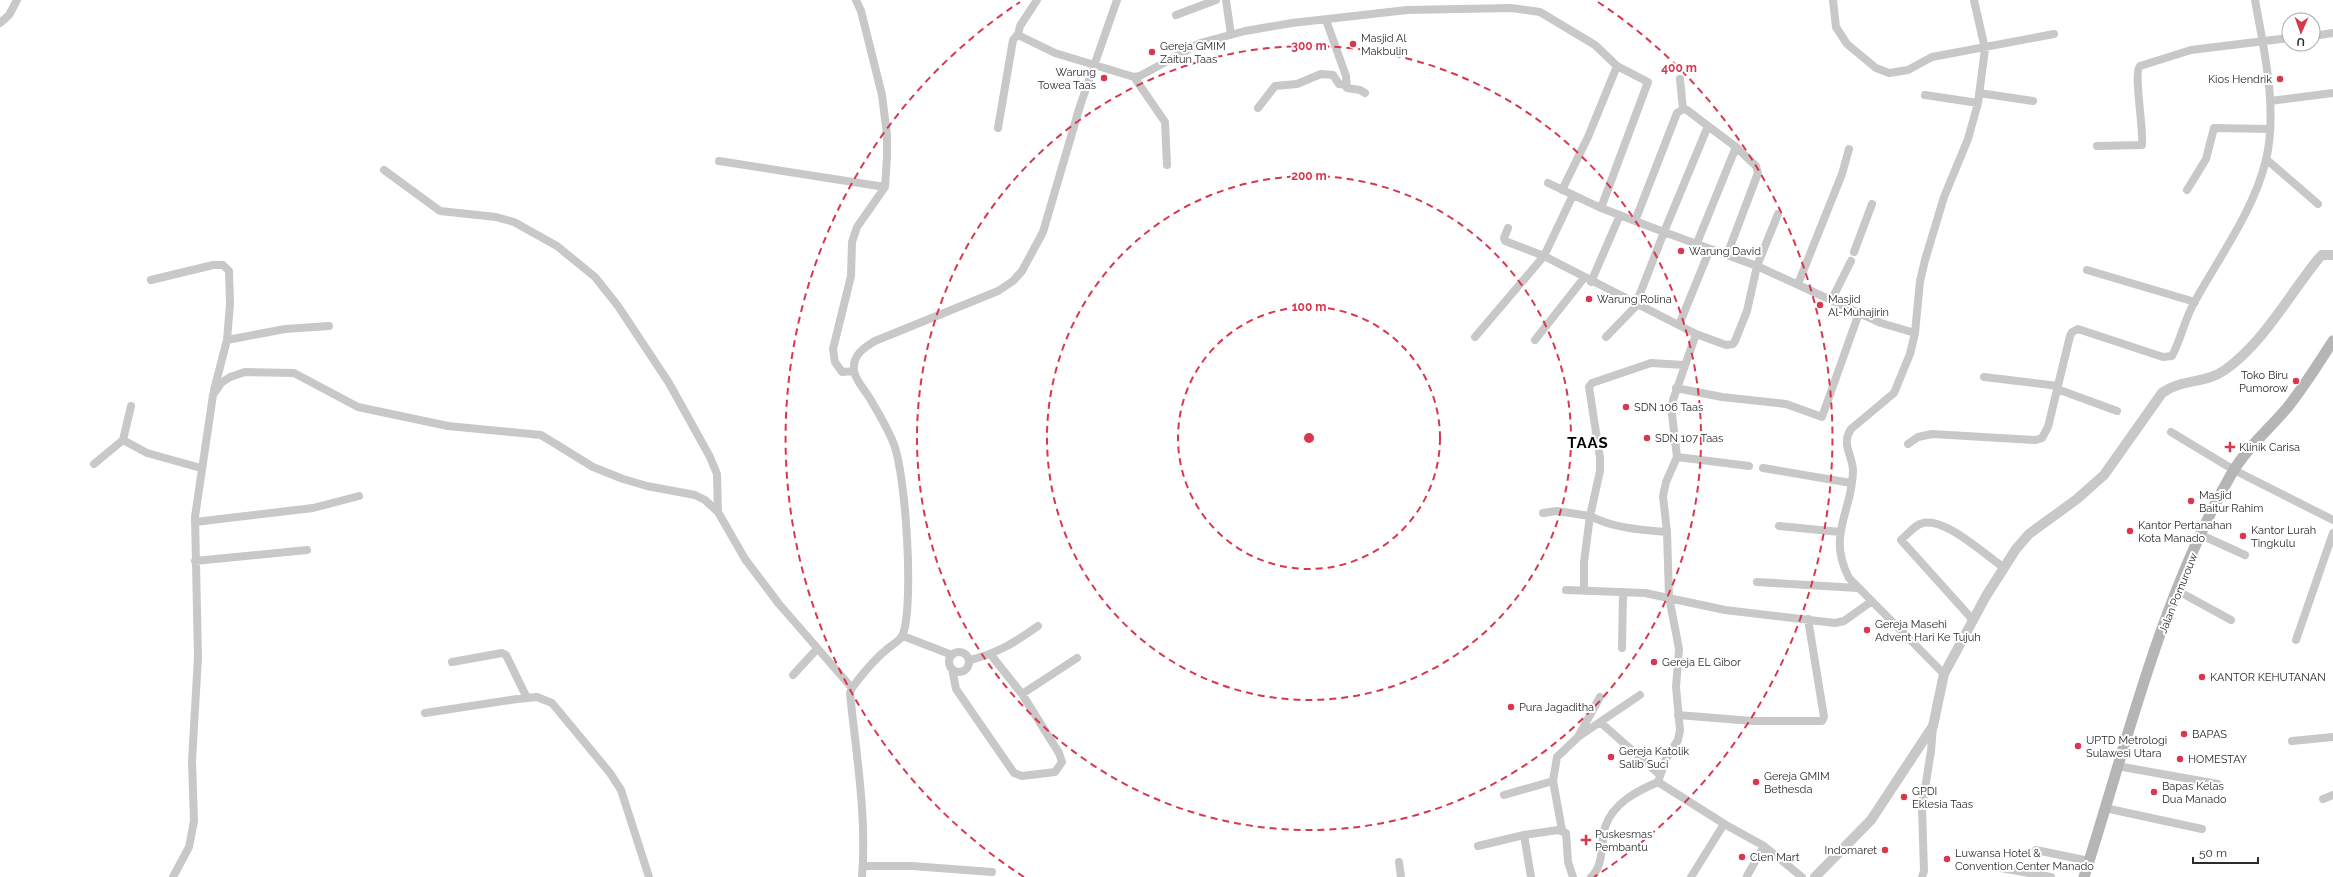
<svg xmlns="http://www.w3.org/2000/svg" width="2333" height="877" font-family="Raleway,sans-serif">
<rect width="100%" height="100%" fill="#fff"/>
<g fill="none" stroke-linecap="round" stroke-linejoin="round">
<path stroke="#c8c8c8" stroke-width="8" d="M1037,0l-17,26 -2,9 37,18 79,24 6,-1 60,-33 45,-12 47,-8 115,-13 104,-2 29,4 55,33 22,21 31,16 -47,126 63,24 -28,72
M1226,0l5,35
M1833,0l3,27 11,17 29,24 13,5 19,-3 24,-13 122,-23
M1176,15l40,-15
M1326,20l20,56 1,12 13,2 5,3
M0,23l9,-8 8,-15
M2313,36l20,-3
M1134,77l31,45 2,43
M1680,79l3,30
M1979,93l54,8
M1925,95l53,8
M2270,101l63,-8
M1258,108l17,-22 22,-2 24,-10 12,1 6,9 7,1
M998,128l15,-88 5,-6
M2097,146l45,-1c2,-15 -9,-73 -2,-79l51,-16 98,-12
M1736,147l-28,-21 -44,106 93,34 124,57 34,10
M2266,159l52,45
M719,161l166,26
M384,170l56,41 56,6 18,5 43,24 38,31 23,29 51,77 41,74 7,17 1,38 27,47 34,45 73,84
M1548,183l53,25
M1562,190l26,-53 29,-71
M2187,190l19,-31 8,-31 56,1
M1573,195l-29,61 152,78 -23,66 -1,14 5,43 -11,25 -3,14 4,36 2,65 10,52 -3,38 4,43 -2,10 -12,19 -8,23 68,43 38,21 38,31
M1635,221l42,-108 6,-4 4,1 21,16
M1697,243l39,-96 20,19 2,7 -31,82
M1854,252l18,-48
M2087,270l108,32
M151,280l62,-15h10l6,6 1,33 -3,36 -13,50
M1591,282l29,-67
M1798,284l44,-110 7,-25
M1832,299l19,-38
M1679,325l31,-76
M1696,334l30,11 7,-1 2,-3 12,-30 10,-45 21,-52
M1475,337l69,-81 -39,-15 -1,-3 4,-10
M1606,337l31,-32
M227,340l58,-11 44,-3
M1535,340l49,-62
M854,371l-12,1 -7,-10 -2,-13 18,-73 1,-34 5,-15 28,-40 2,-30v-22l-5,-40 -21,-84 -5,-11
M1984,377l74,9
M1676,388l46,9 64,7 36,13 37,-104
M2057,389l60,22
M131,406l-8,34 24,13 54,15
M2171,432l63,38 99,50
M1908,444l10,-7 14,-3 104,6 6,-2 6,-11 22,-91 2,-4 6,-3 85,28 9,-1c9,-17 13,-38 23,-55 25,-45 59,-91 71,-141 12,-51 -2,-110 -11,-160
M1677,457l72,9
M94,464l29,-24
M1763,468l88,15
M1543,513l14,-2 33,5 -6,46v28
M195,522l118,-14 46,-12
M1779,526l61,6
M1667,532c-26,-2 -54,-4 -77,-16l10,-45v-13l-11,-71 3,-4 59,-20 33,2
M2201,535l44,20
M195,561l112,-11
M1757,582l100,6
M1566,590l79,3 80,17 110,13 9,-2 28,-20
M2178,591l53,29
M1973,620l-72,-80c6,-5 12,-13 19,-16 22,-10 65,31 83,43
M903,636l49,19
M2296,640l37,-107
M1622,648l1,-56
M949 662a10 10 0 1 1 20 0a10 10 0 1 1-20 0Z
M970,660c28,-7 44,-17 68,-34
M452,662l50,-9 4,2 21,43
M952,669l4,20 58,84 8,3 33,-4 7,-10 -3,-9 -37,-59 -31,-39
M1944,674l-95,-96c-23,-44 4,-67 4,-108 -1,-16 -12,-26 -2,-41l43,-36 16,-39 5,-21 5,-52 5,-21 19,-63 24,-58 10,-36 7,-54 -11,-49
M793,675l24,-26
M1022,694l55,-36
M425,713l92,-14 20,-2 15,6 58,70 11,17 28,87
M1678,715l74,6h70l2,-4 -16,-98
M1600,722l40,-27
M1579,735l21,-38
M2292,741l41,-4
M2117,766l101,18
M1553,781l9,49
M1504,795l49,-14 4,-24 21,-20 22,-15 60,53
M2323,799l10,-4
M2105,808l97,21
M1478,846l46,-11
M2036,850l53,11
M1399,862l2,15
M863,866h49l80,6
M2001,868l50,9
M1747,876l17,-30
M173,877l16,-30 5,-26 -2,-60 6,-104 -3,-140 18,-122 8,-12 9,-6 15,-5 49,1 64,34 90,19 93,9 52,32 30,12 24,7 48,9 10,5 13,12
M862,877c5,-62 -6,-123 -12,-184l2,-5c11,-15 23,-30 39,-42 4,-3 10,-6 12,-12 11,-30 3,-162 -10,-192 -6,-15 -15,-30 -24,-45 -5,-8 -13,-16 -15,-26 -2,-15 9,-23 21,-30l123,-50 15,-10 9,-10 21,-39 37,-126 37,-106
M1531,877l-7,-42 34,-5 8,3 2,29 5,15
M1591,877c13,-11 10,-35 14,-50 8,-24 32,-36 53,-45
M1691,877l33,-53
M1922,877l2,-6 -2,-64 9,-56 2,-24"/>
<path stroke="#c8c8c8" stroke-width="10" d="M1815,877l56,-57 62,-94 11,-52 42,-78 30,-47 13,-15 48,-35 27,-24 58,-82c18,-14 43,-9 63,-23 40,-29 63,-74 94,-112l3,-3h11"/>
<path stroke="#b5b5b5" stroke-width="11" d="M2084,877c43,-134 77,-281 148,-404 14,-24 37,-44 55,-65 17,-21 31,-44 46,-67"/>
</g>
<g fill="none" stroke="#d8384e" stroke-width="2" stroke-dasharray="7 5">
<circle cx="1309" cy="438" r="131"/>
<circle cx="1309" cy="438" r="262"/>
<circle cx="1309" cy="438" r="392"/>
<path d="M1024 877A523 523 0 0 1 1020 2M1598 2A523 523 0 0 1 1594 877"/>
</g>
<g fill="#d8384e" stroke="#fff" stroke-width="1.5">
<circle cx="1353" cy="44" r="4"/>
<circle cx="1152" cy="52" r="4"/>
<circle cx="1104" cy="78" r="4"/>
<circle cx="2280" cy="79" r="4"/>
<circle cx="1681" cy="251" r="4"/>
<circle cx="1589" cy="299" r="4"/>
<circle cx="1820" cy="305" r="4"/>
<circle cx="2296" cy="381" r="4"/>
<circle cx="1626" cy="407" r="4"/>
<circle cx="1647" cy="438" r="4"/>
<path d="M2228 441h4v4h4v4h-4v4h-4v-4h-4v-4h4z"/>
<circle cx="2191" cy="501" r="4"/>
<circle cx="2130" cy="531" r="4"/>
<circle cx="2243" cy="536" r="4"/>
<circle cx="1867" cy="630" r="4"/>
<circle cx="1654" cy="662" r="4"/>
<circle cx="2202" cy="677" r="4"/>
<circle cx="1511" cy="707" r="4"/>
<circle cx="2184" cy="734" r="4"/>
<circle cx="2078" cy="746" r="4"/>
<circle cx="1611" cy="757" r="4"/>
<circle cx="2180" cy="759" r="4"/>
<circle cx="1756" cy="782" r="4"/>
<circle cx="2154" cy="792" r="4"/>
<circle cx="1904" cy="797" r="4"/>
<path d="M1584 834h4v4h4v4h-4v4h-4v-4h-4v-4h4z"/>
<circle cx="1885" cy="850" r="4"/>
<circle cx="1742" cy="857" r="4"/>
<circle cx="1947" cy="859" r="4"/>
</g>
<g text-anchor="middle" stroke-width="4" stroke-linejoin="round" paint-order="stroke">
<g font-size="11" fill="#2b2b2b" stroke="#fff" text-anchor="start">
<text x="1361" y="42">Masjid Al<tspan x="1361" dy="13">Makbulin</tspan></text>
<text x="1160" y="50">Gereja GMIM<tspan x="1160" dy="13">Zaitun Taas</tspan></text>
<text x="1096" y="76" text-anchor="end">Warung<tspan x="1096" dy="13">Towea Taas</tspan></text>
<text x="2272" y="83" text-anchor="end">Kios Hendrik</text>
<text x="1689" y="255">Warung David</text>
<text x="1597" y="303">Warung Rolina</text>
<text x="1828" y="303">Masjid<tspan x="1828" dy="13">Al-Muhajirin</tspan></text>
<text x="2288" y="379" text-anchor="end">Toko Biru<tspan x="2288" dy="13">Pumorow</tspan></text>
<text x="1634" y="411">SDN 106 Taas</text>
<text x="1655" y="442">SDN 107 Taas</text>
<text x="2239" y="451">Klinik Carisa</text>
<text x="2199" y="499">Masjid<tspan x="2199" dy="13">Baitur Rahim</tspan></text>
<text x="2138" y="529">Kantor Pertanahan<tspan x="2138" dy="13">Kota Manado</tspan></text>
<text x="2251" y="534">Kantor Lurah<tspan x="2251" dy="13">Tingkulu</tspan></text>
<text x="1875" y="628">Gereja Masehi<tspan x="1875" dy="13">Advent Hari Ke Tujuh</tspan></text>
<text x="1662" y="666">Gereja EL Gibor</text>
<text x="2210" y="681">KANTOR KEHUTANAN</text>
<text x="1519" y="711">Pura Jagaditha</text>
<text x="2192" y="738">BAPAS</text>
<text x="2086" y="744">UPTD Metrologi<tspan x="2086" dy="13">Sulawesi Utara</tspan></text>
<text x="1619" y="755">Gereja Katolik<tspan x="1619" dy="13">Salib Suci</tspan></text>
<text x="2188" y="763">HOMESTAY</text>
<text x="1764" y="780">Gereja GMIM<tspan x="1764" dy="13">Bethesda</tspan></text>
<text x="2162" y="790">Bapas Kelas<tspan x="2162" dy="13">Dua Manado</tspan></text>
<text x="1912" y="795">GPDI<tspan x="1912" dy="13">Eklesia Taas</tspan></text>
<text x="1595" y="838">Puskesmas<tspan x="1595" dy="13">Pembantu</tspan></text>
<text x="1877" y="854" text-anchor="end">Indomaret</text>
<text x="1955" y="857">Luwansa Hotel &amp;<tspan x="1955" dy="13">Convention Center Manado</tspan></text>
<text x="1750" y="861">Clen Mart</text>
</g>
<g font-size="11" fill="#2b2b2b" stroke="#fff">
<text transform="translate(2178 593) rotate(-68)" y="4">Jalan Pomurouw</text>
</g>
<g font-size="15" font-weight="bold" letter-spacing="1" fill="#000" stroke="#fff">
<text x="1588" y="448">TAAS</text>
</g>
</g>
<circle cx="1309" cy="438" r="6" fill="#d8384e" stroke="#fff" stroke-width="2"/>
<g font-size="12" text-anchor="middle" font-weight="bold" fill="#d8384e" stroke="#fff" stroke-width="4" stroke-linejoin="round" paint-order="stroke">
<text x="1309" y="50">300 m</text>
<text x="1679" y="72">400 m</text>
<text x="1309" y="180">200 m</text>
<text x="1309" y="311">100 m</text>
</g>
<g transform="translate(2301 32) rotate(182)"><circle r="19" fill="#ffffff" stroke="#aaaaaa"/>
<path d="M0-3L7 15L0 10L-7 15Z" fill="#d8384e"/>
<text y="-6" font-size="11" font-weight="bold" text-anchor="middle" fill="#2b2b2b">U</text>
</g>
<path d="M2193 857v6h65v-6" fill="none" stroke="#2b2b2b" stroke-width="2"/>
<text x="2199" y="857" font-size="12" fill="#2b2b2b" stroke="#ffffff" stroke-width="3" paint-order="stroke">50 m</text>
</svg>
